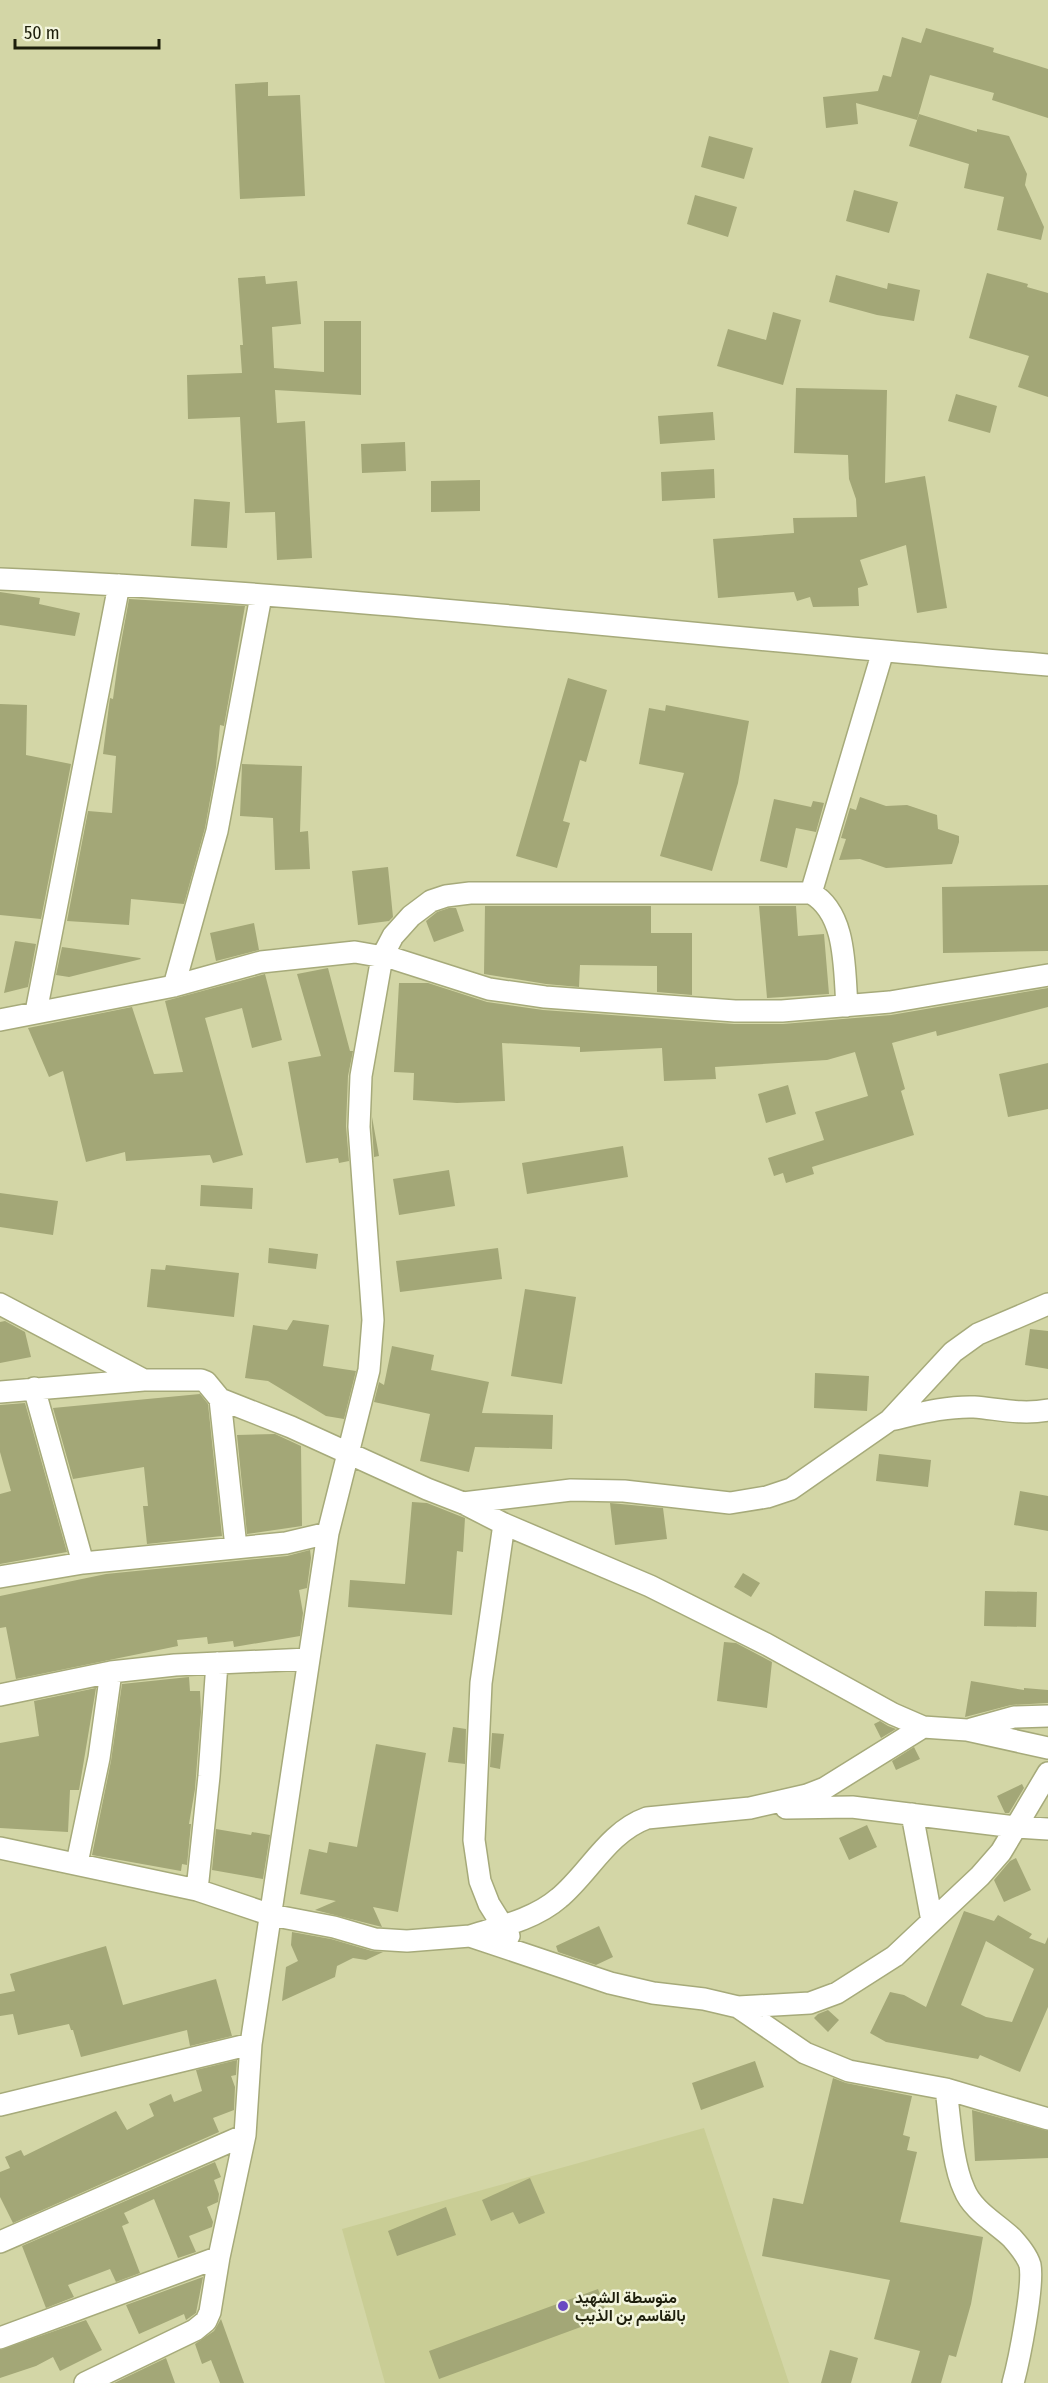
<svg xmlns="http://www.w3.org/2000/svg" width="1048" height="2383" font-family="'Fira Sans Condensed',Vazirmatn,sans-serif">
<rect width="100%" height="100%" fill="#d3d6a6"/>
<path fill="#c9cd95" d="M704,2128l85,255h-404l-43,-154z"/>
<path fill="#a3a777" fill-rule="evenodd" d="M926,28l68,20 -1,4 55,17v49l-56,-18 2,-7 -64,-18 -13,45 -61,-17 2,21 -32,4 -3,-31 55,-6 5,-16 8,2 11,-40 19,6z
M268,82v14l32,-1 5,101 -65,3 -5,-115z
M919,114l58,18v-3l32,7 18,38 -2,11 19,42 -3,13 -44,-10 7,-33 -40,-9 5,-24 -60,-18z
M709,136l44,12 -9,31 -43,-12z
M854,190l44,12 -9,31 -43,-12z
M695,195l42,12 -9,30 -41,-13z
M987,273l41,11 -1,3 21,6v104l-30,-10 11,-31 -60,-18z
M836,275l51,14 1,-6 32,7 -6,31 -37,-6 -48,-13z
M265,276l1,8 31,-3 4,43 -29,3 2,41 50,4v-51h37v74l-86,-5 2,33 28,-2 7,137 -35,2 -2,-48 -30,1 -5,-96 -52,2 -1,-44 55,-2 -2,-28h3l-5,-67z
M773,312l28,8 -18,65 -66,-19 11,-37 38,11z
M796,388l91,2 -2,93 40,-7 22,132 -30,5 -11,-68 -46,15 8,25 -10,3 1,18 -46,1 -3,-10 -13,4 -3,-9 -76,6 -5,-59 81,-6 -1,-15 64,-1 -1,-18 -7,-20 -1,-24 -54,-2z
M956,394l41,12 -7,27 -42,-12z
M713,412l2,28 -55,4 -2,-28z
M405,442l1,29 -44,2 -1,-29z
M714,469l1,29 -53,3 -1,-29z
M480,480v31l-49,1v-31z
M194,499l36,3 -3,46 -36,-2z
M0,592l40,6 -1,6 41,9 -5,23 -75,-11z
M129,599l116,7 -21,120 -4,-1 -4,42 -11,61 -21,76 -53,-5 -2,26 -62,-4 21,-110 24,2 4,-57 -13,-2 6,-49 1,-7 3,1 6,-45z
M568,678l39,12 -21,72 -6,-2 -17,61 7,2 -13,45 -41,-12z
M0,704l27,1 -1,50 45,9 -30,155 -41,-4z
M666,705l83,16 -11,62 -26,88 -52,-15 24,-83 -45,-9 10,-56 16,3z
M242,764l60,2 -2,66 8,-1 2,38 -35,1 -2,-52 -33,-2z
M860,797l26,9 21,-1 30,10 1,14 21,7v6l-7,22 -66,4 -26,-9 -21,1 7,-21 -5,-1 9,-30 6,2z
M774,799l37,8 2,-6 11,2 -8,29 -20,-4 -9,40 -27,-7z
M388,867l5,50 -4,4 -31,4 -6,-54z
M1048,885v66l-105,2 -1,-66z
M485,906h166v27h41v62l-35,-3v-26l-77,-1 -1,22 -33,-3 -62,-10z
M759,906h37l2,30 26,-2 5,60 -62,4z
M449,908h7l8,23 -30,11 -8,-21 11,-9z
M254,923l5,27 -43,11 -6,-28z
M15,941l21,3 -8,43 -24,6z
M62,947l78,11 1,1 -72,18 -13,-2z
M328,968l22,83h3l-5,25 -2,50 3,35 -10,2 -1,-5 -32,5 -18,-101 33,-6 -24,-82z
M265,974l17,66 -30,8 -10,-40 -37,10 38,137 -30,8 -3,-8 -84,6 -1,-9 -39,10 -23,-91 -14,6 -21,-49 104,-21 22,67 29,-2 -18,-71z
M399,983h29l59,19 56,8 191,14h49l108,-9 157,-27v19l-111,29 -1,-5 -44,12 13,46 -4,2 13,44 -102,32 2,7 -28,9 -3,-10 -9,3 -6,-18 56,-18 -9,-28 53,-16 -13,-44 -28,8 -112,7 1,12 -52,2 -2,-33 -82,4v-5l-78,-4 3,58 -48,2 -44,-3 1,-27 -20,-1z
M1048,1063v46l-40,8 -9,-43z
M788,1085l8,29 -30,9 -8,-29z
M372,1117l7,39 -5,1 -2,-30z
M623,1146l5,31 -101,17 -5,-31z
M449,1170l6,36 -56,9 -6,-36z
M201,1185l52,3 -1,21 -52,-3z
M0,1193l58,8 -5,34 -53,-8z
M269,1248l49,6 -2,15 -48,-6z
M498,1248l4,31 -102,13 -4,-31z
M166,1265l73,8 -5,44 -87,-10 4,-38 14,1z
M525,1289l51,8 -14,87 -51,-8z
M293,1320l36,5 -6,41 33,5 -12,48 -18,-3 -58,-35 -23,-3 8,-53 34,5z
M5,1321l20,11 6,25 -31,6v-41z
M1030,1329l18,2v38l-23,-4z
M392,1346l42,9 -3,15 58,12 -7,31 71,2 -1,34 -77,-2 -6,25 -49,-11 10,-47 -56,-12 5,-20 5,3z
M815,1373l54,3 -2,35 -53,-3z
M200,1394l8,10 14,132 -75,8 -4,-38h5l-4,-39 -71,12 -20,-71z
M25,1403l42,149 -67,12v-70l11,-3 -11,-39v-47z
M275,1434l26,12 1,80 -55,8 -10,-99z
M879,1454l52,6 -3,27 -52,-6z
M1020,1491l28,5v35l-34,-6z
M412,1502l15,1 38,15 -2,34 -6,-1 -5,64 -104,-8 2,-27 55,4z
M610,1503l53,5 4,31 -52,6z
M310,1550l1,8 -4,30 -8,2 4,23 -3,23 -66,11 -1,-6 -25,3 -1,-7 -30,3 1,6 -162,33 -10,-52 -6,1v-32l106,-22 181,-18z
M743,1573l17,10 -9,14 -17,-10z
M985,1591l52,1 -1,35 -52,-1z
M724,1642l12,1 36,19 -5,46 -50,-7z
M189,1677l1,14h10l1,21 -6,77 -6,35h2l-4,41 -5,-1 -1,7 -89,-16 19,-94 11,-77z
M971,1681l53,9v-2l24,2v13l-37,2 -46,12z
M96,1688l-17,102h-9l-2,42 -68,-4v-85l39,-7 -5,-35z
M880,1721l8,5 8,3 -15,9 -7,-14z
M453,1727l13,2 -1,35 -17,-2z
M492,1733l12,1 -4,35 -10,-2z
M376,1744l50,9 -28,159 -25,-5 9,20 -67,-17 21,-9 -36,-7 9,-45 18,4 2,-11 28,5z
M914,1747l6,12 -24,11 -4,-9z
M1022,1784l2,4 -15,25h-4l-8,-17z
M867,1825l10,22 -28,13 -10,-22z
M216,1829l35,6 1,-3 18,3 -7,44 -51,-9z
M1016,1858l15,32 -27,12 -10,-22 16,-19z
M964,1911l30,10 4,-6 34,19 -3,4 16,6 3,-7v70l-28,65 -40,-17 -2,4 -92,-17 -16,-9 20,-41 14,3 22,12zM986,1941l48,28 -22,53 -26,-5 -25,-12z
M599,1926l14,31 -17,8 -38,-13 -2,-6z
M292,1932l39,7 41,12 11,1 -17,8 -13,-2 -16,8 -2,11 -53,24 4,-34 12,-6 -7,-16z
M106,1946l17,59 93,-26 16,57 -42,10 -3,-16 -106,27 -8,-27h-2l-2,-6 -51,11 -5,-21 -13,2v-22l15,-3 -5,-17z
M828,2010l11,10 -11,12 -14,-14 4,-4z
M237,2060l-1,15 -5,1 4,11 -1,23 -21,8 6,14 -206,91 -13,-26v-25l10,-4 -5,-11 16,-7 3,6 92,-45 11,19 27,-14 -5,-12 22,-10 3,8 28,-11 -6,-21z
M755,2061l9,26 -63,23 -9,-27z
M833,2078l13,5 66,13 -9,39 7,2 -3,13 10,2 -17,70 83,15 -12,67 -15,53 -7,-2 -8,28h-30l9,-32 -46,-12 16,-59 -128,-24 11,-58 30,6z
M972,2110l76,21v27l-73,3z
M215,2162l6,15 -7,3 5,14 -1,8 -11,5 6,15 -1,5 -23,9 7,16 -18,6 -24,-59 -30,14 5,10 -7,3 18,47 -24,9 -6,-13 -42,16 6,12 -28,11 -24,-62z
M530,2178l15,35 -26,11 -6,-12 -22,9 -9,-21z
M446,2207l10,28 -59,21 -9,-25z
M203,2277l-7,36 -10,7 -2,-6 -45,20 -13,-29z
M598,2289l10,28 -169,62 -10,-28z
M221,2319l23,64h-24l-9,-23 -9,4 -7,-20 19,-13z
M86,2320l16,30 -42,21 -7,-14 -17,9 -36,12v-28z
M830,2350l28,8 -7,25h-30z
M166,2358l9,25h-61z"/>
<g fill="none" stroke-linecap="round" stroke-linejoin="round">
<defs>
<path id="minor" d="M0,579c350,15 699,58 1048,86
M811,893l72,-242
M174,986l43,-155 44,-235
M36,1012l83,-427
M0,1020l174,-34 87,-24 94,-10 40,7 94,30 56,8 190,14h47l108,-9 158,-27
M0,1304l144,76
M34,1388l49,175
M0,1392l144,-12h57l5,2 14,17 71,28 136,62 36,14 41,21 146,62 116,58 127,70 30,13 44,3 81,18
M220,1399l16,148
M890,1420c27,-6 56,-14 84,-13 25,2 48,8 74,3
M463,1503l108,-13 53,1 106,12 37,-6 24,-8 99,-69 63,-68 25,-18 70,-30
M504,1524l-23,159 -7,157 6,41 9,23 20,32
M0,1577l83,-14 203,-20 42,-10
M0,1695l111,-23 64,-7 133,-6
M971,1729l43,-12 34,-1
M786,1808l66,-1 163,20 33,2
M912,1814l20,107
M0,1848l197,42 74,25 63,12 41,12 32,2 63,-5 140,47 43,10 51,6 34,8 67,46 44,18 97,18 102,30
M77,1863l22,-105 12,-86
M197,1890l12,-114 8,-113
M470,1936c29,-9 65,-17 89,-38 30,-25 49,-66 88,-80l103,-10 57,-13 18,-7 98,-61
M738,2007l72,-4 27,-10 58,-37 85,-80 21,-24 47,-79
M946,2089c4,29 6,74 18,100 8,21 32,34 48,49 7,8 15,17 18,27 4,21 -11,96 -17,118
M0,2105l251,-61
M0,2242l245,-107
M0,2338l219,-81
M85,2383l110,-53 11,-9 4,-9 9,-55 26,-122 6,-91 77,-511 41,-163 4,-50 -14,-193 2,-51 21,-119 11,-21 18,-20 20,-15 15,-5 24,-3h341c36,20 33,76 36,113"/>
</defs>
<use href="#minor" stroke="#a6aa7a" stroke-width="24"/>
<use href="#minor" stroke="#fff" stroke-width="21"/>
</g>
<circle fill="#6a49c2" stroke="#f3f5dd" stroke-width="2" cx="563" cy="2306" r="6"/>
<g text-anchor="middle" stroke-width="5" stroke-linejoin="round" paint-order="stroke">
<g font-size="16" font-weight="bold" fill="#1d1e0b" stroke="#f3f5dd" text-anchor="start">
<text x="575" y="2303">متوسطة الشهيد<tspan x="575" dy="18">بالقاسم بن الذيب</tspan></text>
</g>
</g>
<path d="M15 39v9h144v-9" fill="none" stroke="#1d1e0b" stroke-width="3"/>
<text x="24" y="39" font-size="18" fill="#1d1e0b" stroke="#f3f5dd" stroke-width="4.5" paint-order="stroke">50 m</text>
</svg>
